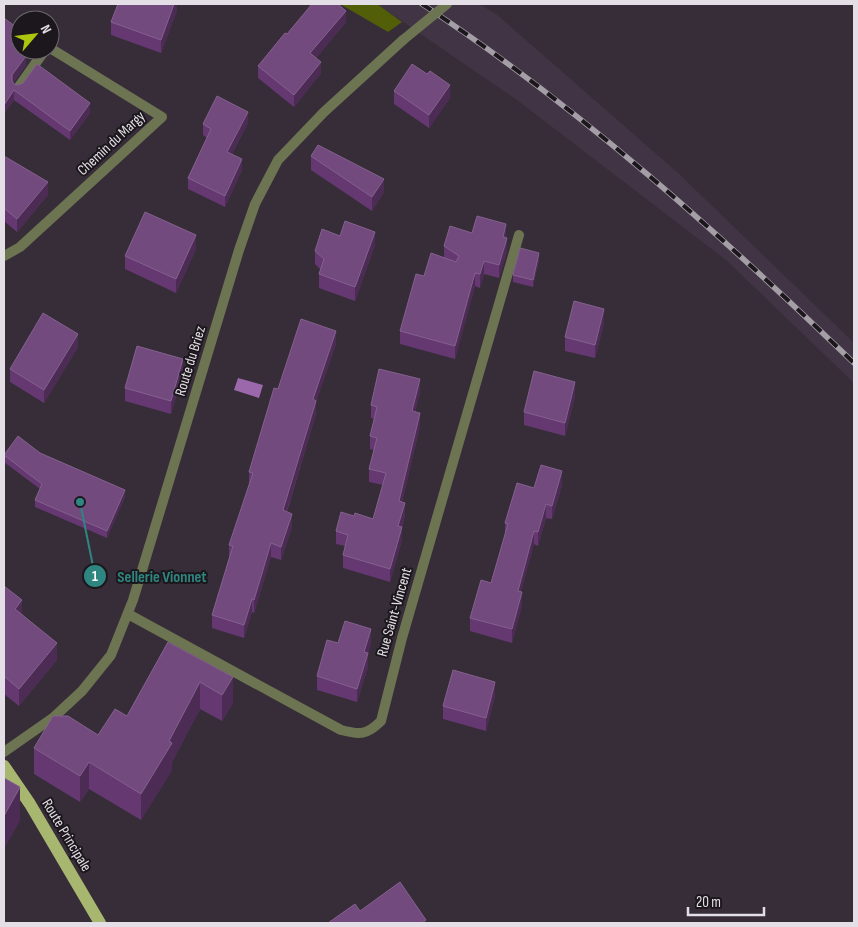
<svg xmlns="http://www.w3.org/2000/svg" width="858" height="927" font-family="'Sofia Sans Condensed',sans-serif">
<rect width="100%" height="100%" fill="#362d38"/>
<path fill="#413545" d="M377,4h102l17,10 181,158 177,171v40l-128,-123 -209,-160z"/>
<path fill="#535f08" d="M340,4h37l25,18 -14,10z"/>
<path fill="#9b68ab" d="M238,378l25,7 -4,13 -25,-8z"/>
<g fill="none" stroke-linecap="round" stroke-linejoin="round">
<path stroke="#6d7452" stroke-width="10" d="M18,88l27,-38
M4,256l16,-9 142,-130 -112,-69
M128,614l213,116c19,5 26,5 40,-9l21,-83 117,-403
M4,752l50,-35 28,-26 29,-36 22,-55 106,-350 16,-46 23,-44 46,-48 79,-72"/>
<path stroke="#a8b770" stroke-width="12" d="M4,766l26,38 70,119"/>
<defs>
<path id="rail" d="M422,4c157,103 297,229 432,359"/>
</defs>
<use href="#rail" stroke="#a49ea6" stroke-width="5.5"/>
<use href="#rail" stroke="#1b171c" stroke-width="4" stroke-dasharray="11" stroke-linecap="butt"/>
<path stroke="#6d7452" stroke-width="10" d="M403,40l44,-36"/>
</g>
<path fill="#653872" d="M177,4v6l-16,43 -50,-18v-13z
M4,18l16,32h12l-6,9v6l-13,18 1,1 76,29 -20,27 -56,-40 -10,14z
M346,22l-30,36 5,15 -27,34 -36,-29v-12l29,-32z
M394,91l56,7 -21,30 -35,-24z
M248,123l-16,31 10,16 -17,37 -37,-18v-11l19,-40 -4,-3v-11z
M4,156l44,39 -31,37 -13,-11z
M311,156l73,36 -12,19 -61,-41z
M472,233l34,5 1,14 -8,26 -15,-4 -4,14 -5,-2 -20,73 -55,-15v-13l24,-55 20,-18v-12z
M340,236l35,9 -20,56 -36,-13v-14l1,-5 -5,-5v-13z
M196,249l-20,44 -51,-24v-13z
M539,260l-6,27 -20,-5v-7z
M604,323l-9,35 -30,-7v-14z
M336,344l-20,58v12l-29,98 5,15 -11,33 -10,-3 -17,56 -2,-1 -8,26 -32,-10v-13l17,-57v-13l20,-60v-13l29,-83z
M78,347l-34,56 -34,-21v-13z
M183,372l-12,42 -46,-13v-13z
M420,392l-5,20 5,14 -18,76 3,13 -3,12v13l-12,42 -47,-14v-13l2,-9 -9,-2v-13l18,-15 19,3 10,-34 -14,-3v-13l5,-19 -4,-1v-13l5,-17 -4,-1v-13z
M575,396l-10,40 -41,-11v-13z
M40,453l85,44 -18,41 -72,-31v-7l5,-11 -36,-27v-7z
M562,485l-10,34 -6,-1 -8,28 -4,-2 -13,47 1,14 -10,38 -42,-12v-13l21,-35 14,-49v-11l29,-35z
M4,586l18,28 35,46 -38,46 -15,-12z
M168,642l65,61 -11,18 -22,-12 -28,53v8l-31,50 -52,-31 -9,13 -46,-28v-26l64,-13 29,-19z
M371,642l-3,12v13l-11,35 -40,-12v-14l21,-33z
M495,696l-9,35 -43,-12v-13z"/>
<path fill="#4c2c55" d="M174,4h3v6l-16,43v-13z
M346,11v11l-36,43v-12z
M25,50h7l-6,9v6l-14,19v6v-15z
M321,62v11l-27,34v-12z
M450,85v13l-21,30v-13z
M14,90v10l-10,14v-9z
M90,103v10l-20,27v-9z
M248,112v11l-21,40v-11z
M242,159v11l-17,37v-11z
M384,179v13l-12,19v-14z
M48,182v13l-31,37v-13z
M506,224v14l-3,13v-14z
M375,232v13l-20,56v-14z
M196,235v14l-20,44v-14z
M507,238v14l-8,26v-13z
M539,253v7l-6,27v-7z
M484,261v13l-4,14v-14z
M475,273v13l-20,73v-13z
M604,309v14l-9,35v-13z
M336,331v13l-20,58v12l-33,109v-13l30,-111z
M78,334v13l-34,56v-13z
M183,359v13l-12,42v-13z
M420,379v13l-8,32v-13z
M575,382v14l-10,40v-13z
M420,413v13l-21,88v-13z
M562,471v14l-10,34v-13z
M125,490v7l-18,41v-7z
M405,503v12l-7,24v-13z
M546,504v14l-8,28v-14z
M292,514v13l-11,33v-13z
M402,527v13l-12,42v-13z
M534,531v13l-16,60v-13z
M271,543v14l-17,56v-13z
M522,592v13l-10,38v-14z
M252,599v13l-8,26v-13z
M22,600v18l-7,-9z
M371,629v13l-3,12v13l-11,35v-13l7,-37z
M57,643v17l-38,46v-17z
M233,677v26l-11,18v-26z
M200,682v27l-28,53v8l-31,50v-26z
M495,682v14l-9,35v-13z
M89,762v27l-9,13v-26z
M20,787v34l-16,28v-33z"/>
<path fill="#724a7e" stroke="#84618e" d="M118,4h56l-13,36 -50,-18z
M312,4h26l8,7 -36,42 11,9 -27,33 -36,-29 27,-33 2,1z
M4,18l16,12v20h5l-3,4 4,2 -14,19v6l2,3 4,1 5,-2 14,-19 53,39 -20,28 -56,-41 -10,15v-40l1,-1 -1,-1z
M412,64l15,10 3,-3 20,14 -21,30 -35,-24z
M217,96l31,16 -21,40 15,7 -17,37 -37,-18 23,-49 -8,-5z
M318,145l66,34 -12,18 -61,-41z
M4,156l44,26 -31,37 -13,-11z
M145,212l51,23 -20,44 -51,-23z
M477,216l29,8 -3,13 4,1 -8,27 -15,-4 -4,13 -5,-1 -20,73 -55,-15 16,-57 8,2 7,-23 25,9 3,-6 -15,-10 6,-20 22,7z
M345,221l30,11 -20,55 -36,-13 5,-15 -9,-8 7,-22 18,7z
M520,248l19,5 -6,27 -20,-5z
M574,301l30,8 -9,36 -30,-8z
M43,313l35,21 -34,56 -34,-21z
M301,319l35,12 -23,68 3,2 -33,109 9,4 -11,33 -10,-4 -17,57 -2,-1 -8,26 -32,-10 21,-69 -4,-1 24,-72 -4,-1 25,-84 4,1z
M137,346l46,13 -12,42 -46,-13z
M379,369l41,10 -8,32 8,2 -21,88 6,2 -7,23 4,1 -12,42 -47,-14 5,-20 -12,-4 5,-19 13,4 1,-3 18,6 13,-46 -17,-4 8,-31 -7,-2 7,-29 -6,-2z
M534,371l41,11 -10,41 -41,-11z
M18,436l22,17 85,37 -18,41 -72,-31 7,-16 -38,-29z
M541,465l21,6 -10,35 -6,-2 -8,28 -4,-1 -16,60 4,1 -10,37 -42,-11 11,-38 10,3 17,-59 -3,-1 12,-40 17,5z
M4,586l18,14 -7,9 42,34 -38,46 -15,-13z
M345,621l26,8 -7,23 4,1 -11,36 -40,-13 10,-36 11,3z
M168,642l65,35 -11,18 -22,-13 -31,59 3,2 -31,51 -52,-32 -9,14 -46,-28 19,-32h15l30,19 17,-26 12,7z
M453,670l42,12 -9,36 -43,-12z
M4,778l16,9 -16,29z
M400,882l26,38 -4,3h-94l27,-19 5,7z"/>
<g text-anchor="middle" stroke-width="4" stroke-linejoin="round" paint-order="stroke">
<g font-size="15" fill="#e4dfe6" stroke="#1b171c">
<text transform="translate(111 143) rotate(-43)" y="5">Chemin du Margy</text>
<text transform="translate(190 361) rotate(-73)" y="5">Route du Briez</text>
<text transform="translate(394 612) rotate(-74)" y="5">Rue Saint-Vincent</text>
<text transform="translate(67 835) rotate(59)" y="5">Route Principale</text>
</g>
</g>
<path fill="none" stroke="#2f8680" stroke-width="2" d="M80 502L95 576"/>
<g fill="#2f8680" stroke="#1b171c" stroke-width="2">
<circle cx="80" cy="502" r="5"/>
<circle cx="95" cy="576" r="12"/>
</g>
<g font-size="15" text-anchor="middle" font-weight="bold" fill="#fff">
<text x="95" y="581">1</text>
</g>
<g font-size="16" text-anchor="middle" font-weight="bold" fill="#2f8680" stroke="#1b171c" stroke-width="4" stroke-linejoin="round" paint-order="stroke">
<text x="162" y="582">Sellerie Vionnet</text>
</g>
<rect width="858" height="927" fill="none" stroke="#e4dfe6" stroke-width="10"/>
<g transform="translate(35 35) rotate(62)"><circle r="24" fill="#1b171c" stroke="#6b676d"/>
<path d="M0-4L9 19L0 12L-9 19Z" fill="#adc60d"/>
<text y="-8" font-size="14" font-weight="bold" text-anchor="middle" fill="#e4dfe6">N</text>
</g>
<path d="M688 907v8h76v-8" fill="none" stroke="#e4dfe6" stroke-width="2.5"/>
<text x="696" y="907" font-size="15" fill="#e4dfe6" stroke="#1b171c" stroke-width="4" paint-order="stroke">20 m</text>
</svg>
